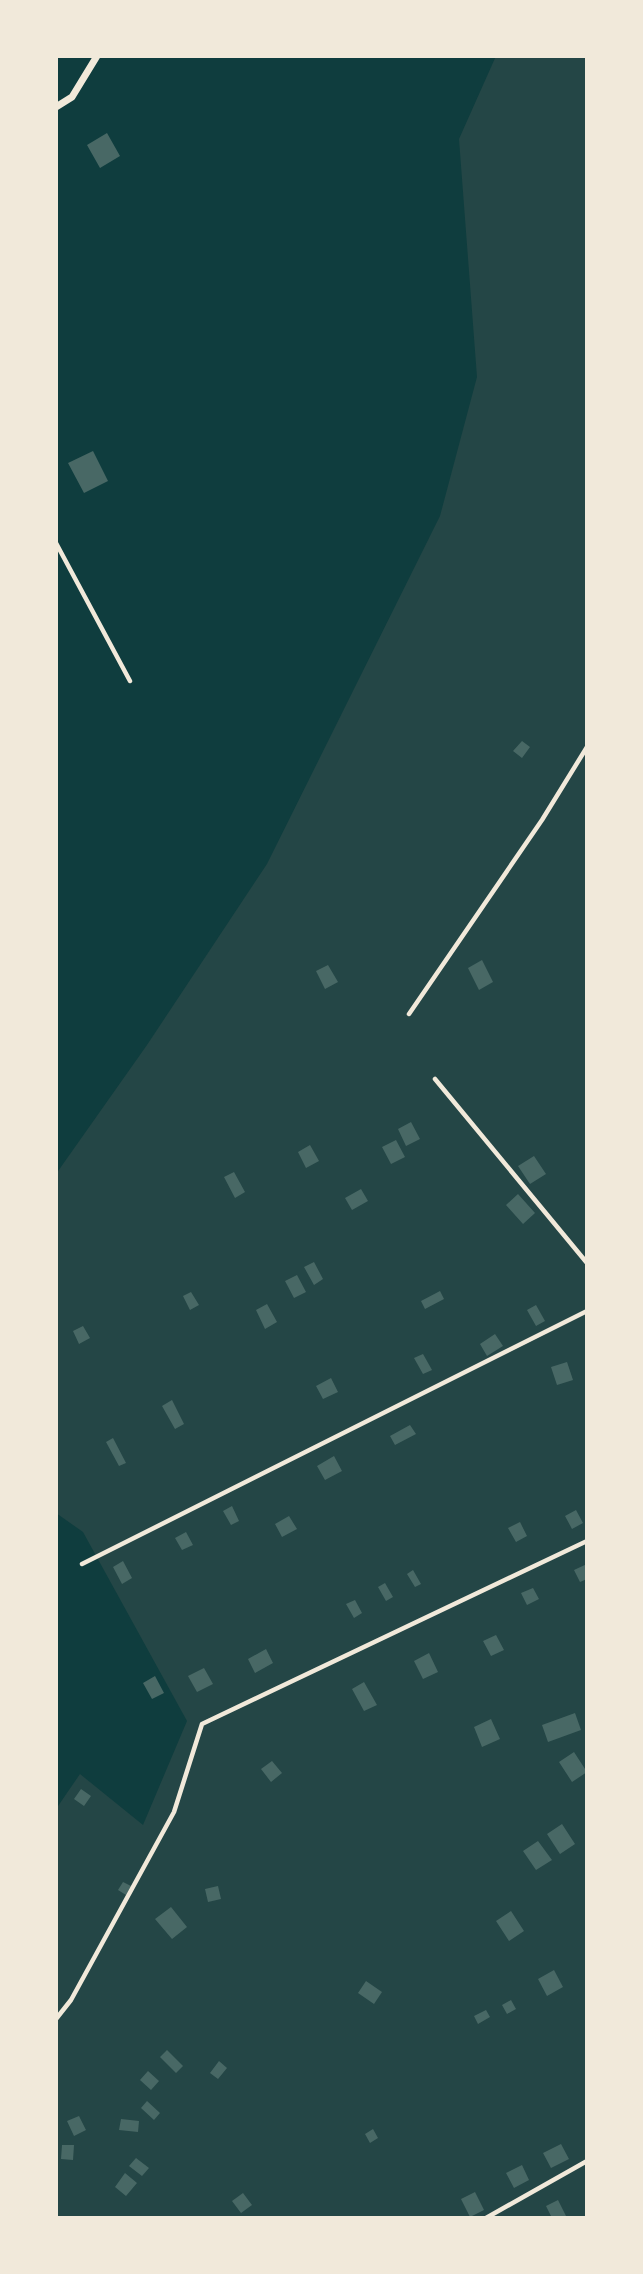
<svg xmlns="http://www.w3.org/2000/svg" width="643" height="2274" font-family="Lato,sans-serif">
<rect width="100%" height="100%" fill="#0f3d3e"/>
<path fill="#244646" d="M496,56h91v2162h-531v-409l24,-35 63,51 44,-104 -104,-189 -27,-19v-339l91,-129 120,-181 173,-348 37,-139 -18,-238z"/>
<path fill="#486865" d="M107,133l13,23 -20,12 -13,-23z
M93,451l15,30 -24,12 -16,-30z
M522,741l8,6 -8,11 -9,-7z
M482,960l11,22 -14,8 -11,-22z
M328,965l10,17 -13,7 -9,-18z
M411,1122l9,17 -14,7 -8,-17z
M396,1140l9,17 -14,7 -9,-17z
M310,1145l9,16 -13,7 -8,-16z
M534,1156l12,18 -16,10 -12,-18z
M234,1172l11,20 -10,6 -11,-21z
M361,1189l7,12 -16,9 -7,-12z
M518,1194l17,19 -12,11 -17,-19z
M314,1262l9,17 -9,6 -10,-18z
M297,1275l9,17 -12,6 -9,-17z
M440,1291l4,8 -19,10 -4,-8z
M191,1292l8,13 -9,5 -7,-14z
M267,1304l10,18 -12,7 -9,-19z
M536,1305l9,16 -9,5 -9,-16z
M83,1326l7,12 -11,6 -6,-13z
M495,1334l8,12 -16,10 -7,-12z
M423,1354l9,16 -9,4 -9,-16z
M567,1362l6,18 -16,5 -6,-18z
M331,1378l7,14 -15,7 -7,-13z
M172,1400l12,24 -9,5 -13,-23z
M410,1425l6,9 -21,11 -5,-9z
M113,1438l13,25 -7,3 -13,-24z
M334,1456l8,15 -17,9 -8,-14z
M232,1506l7,15 -8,4 -8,-14z
M576,1510l7,13 -11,6 -7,-13z
M289,1516l8,13 -15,8 -7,-13z
M520,1522l7,14 -11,6 -8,-14z
M186,1532l7,13 -11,5 -7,-12z
M123,1561l9,17 -10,6 -9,-17z
M587,1564v15l-7,3 -6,-12z
M413,1570l8,14 -6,3 -8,-13z
M385,1583l8,14 -7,4 -8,-14z
M533,1588l6,11 -12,6 -6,-12z
M355,1600l7,13 -8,5 -8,-14z
M496,1635l8,15 -13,6 -8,-15z
M266,1649l7,14 -18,10 -7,-14z
M429,1653l9,19 -15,7 -9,-18z
M204,1668l9,16 -16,8 -9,-16z
M155,1676l9,17 -12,6 -9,-16z
M364,1682l13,23 -13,6 -12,-22z
M575,1713l6,17 -33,12 -6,-17z
M491,1719l9,20 -18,8 -8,-20z
M574,1752l13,20 -15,10 -13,-20z
M272,1761l10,12 -11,9 -10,-13z
M81,1789l10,7 -7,10 -10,-7z
M562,1824l13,20 -15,10 -13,-20z
M538,1841l14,19 -16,10 -13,-19z
M123,1882l8,4 -5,9 -8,-5z
M218,1886l3,13 -13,3 -3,-13z
M171,1907l16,20 -15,12 -17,-20z
M511,1911l13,20 -15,10 -13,-20z
M554,1970l9,17 -16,9 -9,-17z
M366,1981l16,11 -8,12 -16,-11z
M511,2000l5,9 -9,5 -5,-9z
M486,2010l4,7 -12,7 -4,-8z
M167,2050l16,16 -7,7 -16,-16z
M219,2061l8,7 -9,11 -8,-6z
M148,2071l11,10 -8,9 -11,-10z
M147,2101l13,12 -6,7 -13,-12z
M79,2116l7,14 -12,6 -7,-15z
M121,2119l18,2 -1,11 -19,-2z
M373,2129l5,9 -8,5 -5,-9z
M561,2144l8,15 -18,9 -8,-15z
M62,2145h12l-1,15 -12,-1z
M136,2158l13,10 -7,8 -13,-10z
M522,2165l7,15 -15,8 -8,-15z
M125,2173l12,10 -11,13 -11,-9z
M475,2192l9,18 -14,7 -9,-18z
M243,2193l9,12 -11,8 -9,-12z
M558,2200l9,18h-15l-6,-12z"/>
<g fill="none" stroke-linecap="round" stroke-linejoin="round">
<path stroke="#f1e9da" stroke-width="4.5" d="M56,543l74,138
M409,1014l133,-194 45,-73
M435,1079l152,184
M82,1564l505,-253
M56,2019l15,-19 103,-188 28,-88 385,-183
M486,2218l101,-57"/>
<path stroke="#f1e9da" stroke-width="7" d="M56,107l16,-10 25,-41"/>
</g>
<rect width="643" height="2274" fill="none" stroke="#f1e9da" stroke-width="116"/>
</svg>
